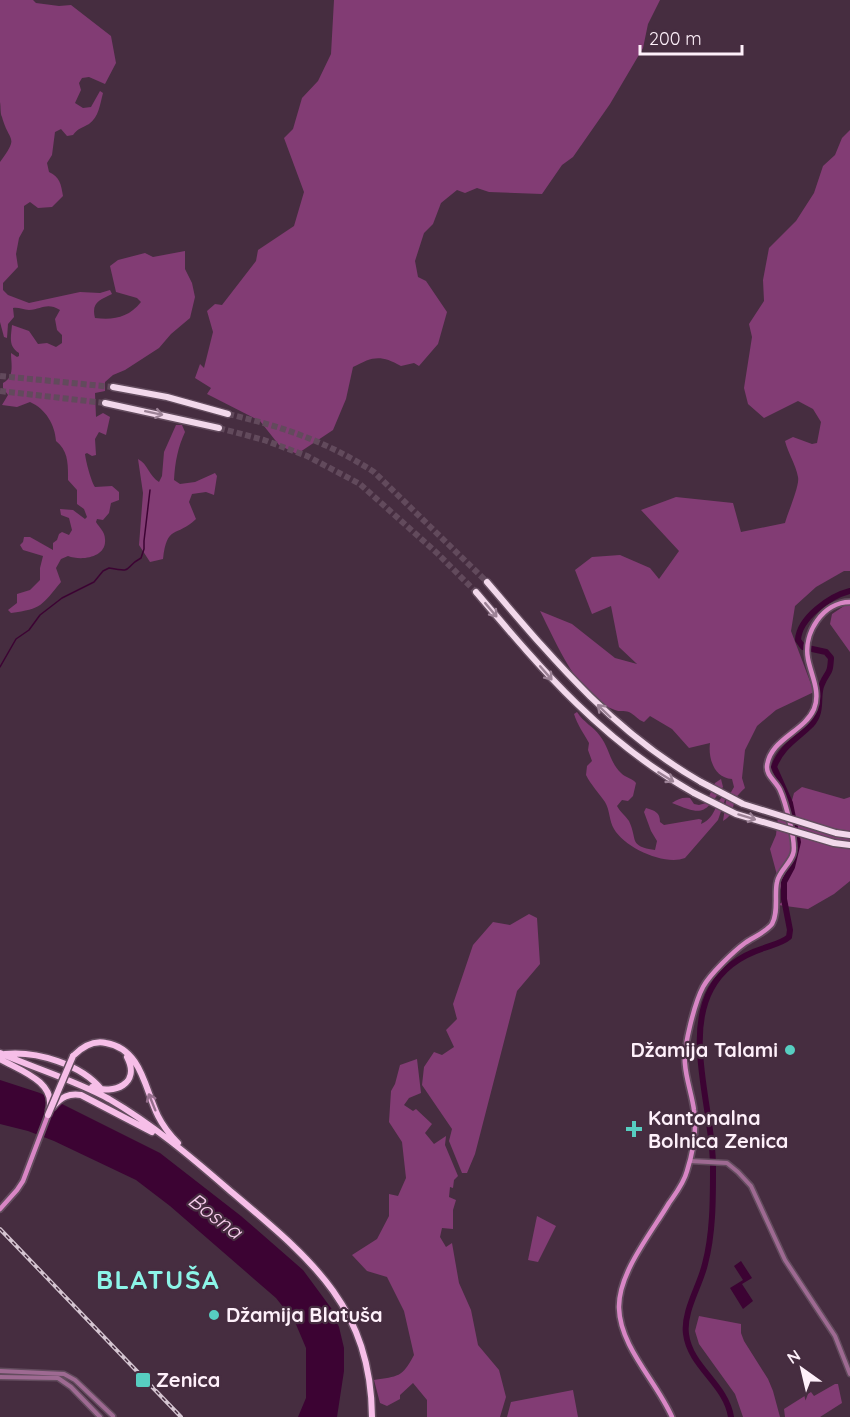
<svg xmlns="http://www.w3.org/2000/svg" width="850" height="1417" font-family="Quicksand,sans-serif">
<rect width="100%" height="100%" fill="#462d40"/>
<path fill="#823c74" d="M0,0h33l3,3 23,3 12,-1 40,31 5,27 -11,21 -16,-7 -7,1 -3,5 2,7 -6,13 8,5 8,-1 9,-16 3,2c-3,11 -4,24 -14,31 -7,4 -11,4 -16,11l-6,1 -6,-7 -6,3 -3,23 -5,8 2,9c11,5 12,12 14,24l-11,11 -14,1 -8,-6 -6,4v23l-5,9 -3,16 2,13 -15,16v7l5,5 21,8 51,-11 20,1 10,-3 2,4c-12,6 -21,8 -17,24 19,2 33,0 46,-16l-4,-4 -21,-6 -6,-26 8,-6 27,-7 8,4 32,-6v18l7,14 3,14 -5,21 -19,16 -12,14 -34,22 -12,5 -8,7v9l-10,2 1,24 7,-4 7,4 -4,18 -7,-3 -4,7 1,16 -4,1 -5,-3 -2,1c1,8 6,27 10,33l17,-1 7,6v8l-8,3 -2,10 -6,7 -6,-1 -1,3c3,5 9,10 9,17 2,19 -24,22 -37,17l-7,3 -5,9 5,14c-19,23 -19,27 -50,31l-3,-3 9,-7v-9l13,-4 10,-10v-12l3,-12 -20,-6 -3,-5 3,-3 1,-5h6l23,13v-7l4,-3 2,-6 3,-2 7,3 3,-5 -3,-12 -8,-3 -1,-6 13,1 12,9 2,-2 -3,-8 -7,-5v-14l-9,-10c0,-14 1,-29 -12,-39 -1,-16 -10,-32 -26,-39l-13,5 -15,-2 6,-10 -5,-7v-5c12,-6 8,-19 8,-30l6,4 2,-1v-3c-11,-7 -8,-16 -7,-28l17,6 9,13 9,-1 9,4 6,-4v-8l-5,-5 -2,-11 5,-9c-13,-8 -18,-1 -31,0 -6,0 -10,-3 -16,-2l1,9 -6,7 -1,14 -3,-1 -4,-15v-160c20,-27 9,-19 2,-45 -2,-4 -1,-10 -2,-15z
M334,0h326l-12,24 -5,24 -33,56 -37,53 -11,8 -20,29 -53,-2 -12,-4 -12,5 -8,-3 -16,13 -8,21 -9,9 -9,28 3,16 8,4 21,31 -9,32 -19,22 -5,-3 -13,3c-21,-12 -29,-9 -48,1l-7,32 -13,31 -36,24 -18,-9 -19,-24 -53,-27 4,-6 -16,-10 5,-14 4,4 9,-36 -6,-21 8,-7 7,1 34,-44 2,-11 36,-24 10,-34 -20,-54 9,-9 9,-31 16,-17 13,-27z
M850,130v441h-6l-28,16 -21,19 -4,25 23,61 -38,18 -19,16 -12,24 -3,28 3,10c-4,4 -8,7 -10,12 -3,9 -2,15 -12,21l3,-20 8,-14 -2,-8c-18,-1 -24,-21 -22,-36l-21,5 -17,-19 -22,-13 -6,6c-6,-2 -10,-8 -15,-10 -5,-2 -10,0 -14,-2 -37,-12 -59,-68 -75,-99l32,13 43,34 22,6 -18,-17 -8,-41 -19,8 -17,-44 17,-13 28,-2 30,13 9,11 20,-28 -38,-41 35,-13 57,6 8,29 44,-9c3,-11 15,-38 13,-46 -2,-12 -10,-24 -13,-36l8,-4 19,7 5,-1 4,-21 -8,-13 -15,-8 -34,17 -16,-14 -4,-16 8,-51 -3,-13 15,-23 -1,-21 6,-32 27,-27 18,-28 9,-27 12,-11 7,-17z
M176,425h6l3,7c-7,15 -10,30 -11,48l6,4 15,-2 20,-9 2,3 -3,19 -8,-3 -14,2 -3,8 7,17c-20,19 -29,5 -33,40l-13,3 -11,-17 4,-52 -5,-34c10,5 11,17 21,23l3,-6 2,-24z
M850,602v50l-20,-28 2,-10z
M577,712c6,10 17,15 23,24 9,11 10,27 21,37 5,5 11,5 15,10l-3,13 -5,5 -6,-1 -5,6c3,6 8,9 12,15 9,19 -1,25 26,29l2,-9 -6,-10 -7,-19 2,-4c9,3 14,4 14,14l4,3 35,-6 3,1 -1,4c18,-8 12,-24 26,-30l-9,26 -33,38c-20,8 -60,-10 -71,-29 -5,-8 -4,-19 -9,-27 -6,-9 -14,-17 -19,-27l1,-9 5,-5 -4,-11 1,-7c-5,-9 -12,-19 -15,-29z
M721,779l2,8c-19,27 -19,29 -51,16 6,-4 10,-6 18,-5l4,6 5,1 7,-2 9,-20z
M802,787l42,12 6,-2v84l-16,13 -26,15 -30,-4 6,-4 -14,-52 6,-14 2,-19 13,-12 3,-11z
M529,914l8,4 3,46 -23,27 -42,163 -8,19h-5l-13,-32 3,-12 -30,-44 2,-18 10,-15 8,3 12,-8 -8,-17 11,-11 -4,-15 20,-59 20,-23 17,3z
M417,1059l4,34 -12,5 -5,7 9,6 3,-2 16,15 -7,9 9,11 12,-8 -1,9 13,31 -4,4 -1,8 -3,-1 -1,10 7,3 -3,10v19l-11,-1 -2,9 6,10 6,-4 7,40 12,27 7,35 21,25 7,27 -6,20h-73v-17l-14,-17 -13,12v4l-13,7 -7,-3 -6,-23c24,-4 28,-2 40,-25l-10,-44 -17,-34 -20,-6 -15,-16 25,-16 12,-23v-22l9,2 8,-18 -4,-36 -13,-20 2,-31 4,-7 5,-19z
M537,1216l19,10 -18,36 -10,-2z
M699,1316l42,8v9l3,8 24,38 5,12 7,26h-37l-8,-23 -36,-50 -4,-13z
M835,1384h3l4,19 -22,14h-35l-1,-8 27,-17 3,4z
M573,1390l5,27h-71l4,-15z"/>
<path fill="#3c0333" d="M0,1080l40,13 120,60 81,63 62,54 28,38 8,19 5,21v23l-7,46h-39l8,-19v-50l-11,-26 -19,-24 -106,-92 -34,-26 -82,-39 -26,-10 -28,-7z
M741,1261l11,17 -10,6 11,17 -10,8 -13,-21 13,-8 -9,-14z"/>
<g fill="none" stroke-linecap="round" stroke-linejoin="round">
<path stroke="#3c0333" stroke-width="1.5" d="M0,667l16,-28 13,-9 11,-15 22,-17 32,-16 9,-11 6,-3c27,5 13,0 32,-10l3,-9v-8l6,-51"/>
<path stroke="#3c0333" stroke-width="6" d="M731,1417c-5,-33 -41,-50 -45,-83 -3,-23 14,-48 19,-70 8,-30 8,-64 8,-95 1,-56 -29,-130 -2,-180 11,-21 31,-34 53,-41 8,-3 18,-5 25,-11l1,-7 -6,-31v-17l8,-15 6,-25 -8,-39 -16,-36c7,-20 23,-28 37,-42 13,-14 5,-29 11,-41 6,-14 8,-8 9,-26l-5,-6 -23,-5 -5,-7c1,-22 32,-44 52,-49"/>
<path stroke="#624a5c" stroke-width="6" stroke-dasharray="6 3" stroke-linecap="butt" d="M0,376l113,11
M0,391l105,12
M228,414c55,13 98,27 146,58l113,110
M219,428l45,12 43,16 53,28 77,69 39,39"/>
<defs>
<path id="tertiary" d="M690,1161l37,2 11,9 13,14 34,74 50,76 15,38
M0,1371l64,3 11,6 38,36
M0,1377l58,1 13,9 29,30"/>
<path id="secondary" d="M0,1209l17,-19 6,-9 25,-66
M672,1417c-15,-35 -52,-70 -53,-109 -1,-35 33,-76 50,-105 7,-10 15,-20 18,-32 6,-19 10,-42 7,-61 -2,-15 -8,-31 -9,-46 -2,-17 10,-62 18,-77 7,-13 31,-36 42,-44 9,-6 21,-11 27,-19 7,-12 2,-30 5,-42 2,-11 13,-18 16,-28 4,-10 -8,-53 -13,-64 -4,-9 -14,-14 -13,-24 3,-27 37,-34 47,-57 7,-17 -3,-34 -6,-50 -5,-26 15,-57 42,-57"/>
<path id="trunk" d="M0,1053c36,16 74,27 109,46 43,25 81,57 119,90 79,67 143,115 144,228
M5,1054c32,-3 76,10 97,36
M73,1056c9,-9 20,-16 33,-13 36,6 39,47 52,73 5,10 12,19 20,27
M0,1059c19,11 57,23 49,51
M92,1087c22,8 49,-3 35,-30
M53,1107c8,-10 16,-14 28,-12l71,37"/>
<path id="motorway" d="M113,387l54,10 61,17
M105,403l114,25
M487,582c65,76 125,149 214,200
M476,592c67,79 126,149 218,201
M836,833l14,2
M834,843l16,2"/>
</defs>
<use href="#tertiary" stroke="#634c5e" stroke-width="7"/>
<use href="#secondary" stroke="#634c5e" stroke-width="8"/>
<use href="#trunk" stroke="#634c5e" stroke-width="9"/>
<use href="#motorway" stroke="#634c5e" stroke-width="9"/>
<use href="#tertiary" stroke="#9e6a92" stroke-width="4"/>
<use href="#secondary" stroke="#d886c5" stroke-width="4.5"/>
<use href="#trunk" stroke="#f6bee8" stroke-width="6"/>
<use href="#motorway" stroke="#f2d8eb" stroke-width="6"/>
<defs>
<path id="rail" d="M0,1229l181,188"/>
</defs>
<use href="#rail" stroke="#d4c4d0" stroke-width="4"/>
<use href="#rail" stroke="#462d40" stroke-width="1.5" stroke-dasharray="4.5" stroke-linecap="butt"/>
<defs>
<path id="trunk-bridge" d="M48,1115l25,-59"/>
<path id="motorway-bridge" d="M701,782l42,22 93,29
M694,793l42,21 98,29"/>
</defs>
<use href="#trunk-bridge" stroke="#634c5e" stroke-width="9" stroke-linecap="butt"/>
<use href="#motorway-bridge" stroke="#634c5e" stroke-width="9" stroke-linecap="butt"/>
<use href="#trunk-bridge" stroke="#f6bee8" stroke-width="6"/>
<use href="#motorway-bridge" stroke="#f2d8eb" stroke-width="6"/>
</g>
<defs><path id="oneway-shaft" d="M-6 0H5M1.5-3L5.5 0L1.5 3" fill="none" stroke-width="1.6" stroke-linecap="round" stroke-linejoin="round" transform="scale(1.5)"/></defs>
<g stroke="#9c8296">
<use href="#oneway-shaft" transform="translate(154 413) rotate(12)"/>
<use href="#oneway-shaft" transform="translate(491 610) rotate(50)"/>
<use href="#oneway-shaft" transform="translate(546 673) rotate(49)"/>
<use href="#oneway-shaft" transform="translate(604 711) rotate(-136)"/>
<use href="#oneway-shaft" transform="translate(666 777) rotate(32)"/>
<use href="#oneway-shaft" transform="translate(747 817) rotate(17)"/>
</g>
<use stroke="#956e8c" href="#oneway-shaft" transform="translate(152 1102) rotate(-112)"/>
<g fill="#57cec1" stroke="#462d40" stroke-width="2">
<circle cx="790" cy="1050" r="6"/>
<path d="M631 1120h6v6h6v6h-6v6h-6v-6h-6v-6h6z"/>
<circle cx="214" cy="1315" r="6"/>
<rect x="135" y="1372" width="16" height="16" rx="3"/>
</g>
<g text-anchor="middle" stroke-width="4.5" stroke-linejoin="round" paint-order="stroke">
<g font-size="20" font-weight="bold" fill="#fef0fa" stroke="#462d40" text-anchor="start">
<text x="778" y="1057" text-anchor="end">Džamija Talami</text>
<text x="648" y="1125">Kantonalna<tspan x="648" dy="23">Bolnica Zenica</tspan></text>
<text x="226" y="1322">Džamija Blatuša</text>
<text x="156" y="1387">Zenica</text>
</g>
<g font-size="21" font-style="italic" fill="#f9ceee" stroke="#462d40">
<text transform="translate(215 1216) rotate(37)" y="7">Bosna</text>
</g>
<g font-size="26" font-weight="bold" letter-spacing="1.5" fill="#8cf5e8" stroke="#462d40">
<text x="158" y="1289">BLATUŠA</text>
</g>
</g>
<g transform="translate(802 1369) rotate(326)" stroke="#462d40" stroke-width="4.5" paint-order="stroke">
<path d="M0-4.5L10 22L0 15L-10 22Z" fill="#fef0fa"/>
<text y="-9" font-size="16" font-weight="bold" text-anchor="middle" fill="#fef0fa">N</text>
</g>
<path d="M640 45v9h102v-9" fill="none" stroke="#fef0fa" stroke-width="3"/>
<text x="649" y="45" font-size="18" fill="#fef0fa" stroke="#462d40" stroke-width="4.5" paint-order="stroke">200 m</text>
</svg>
